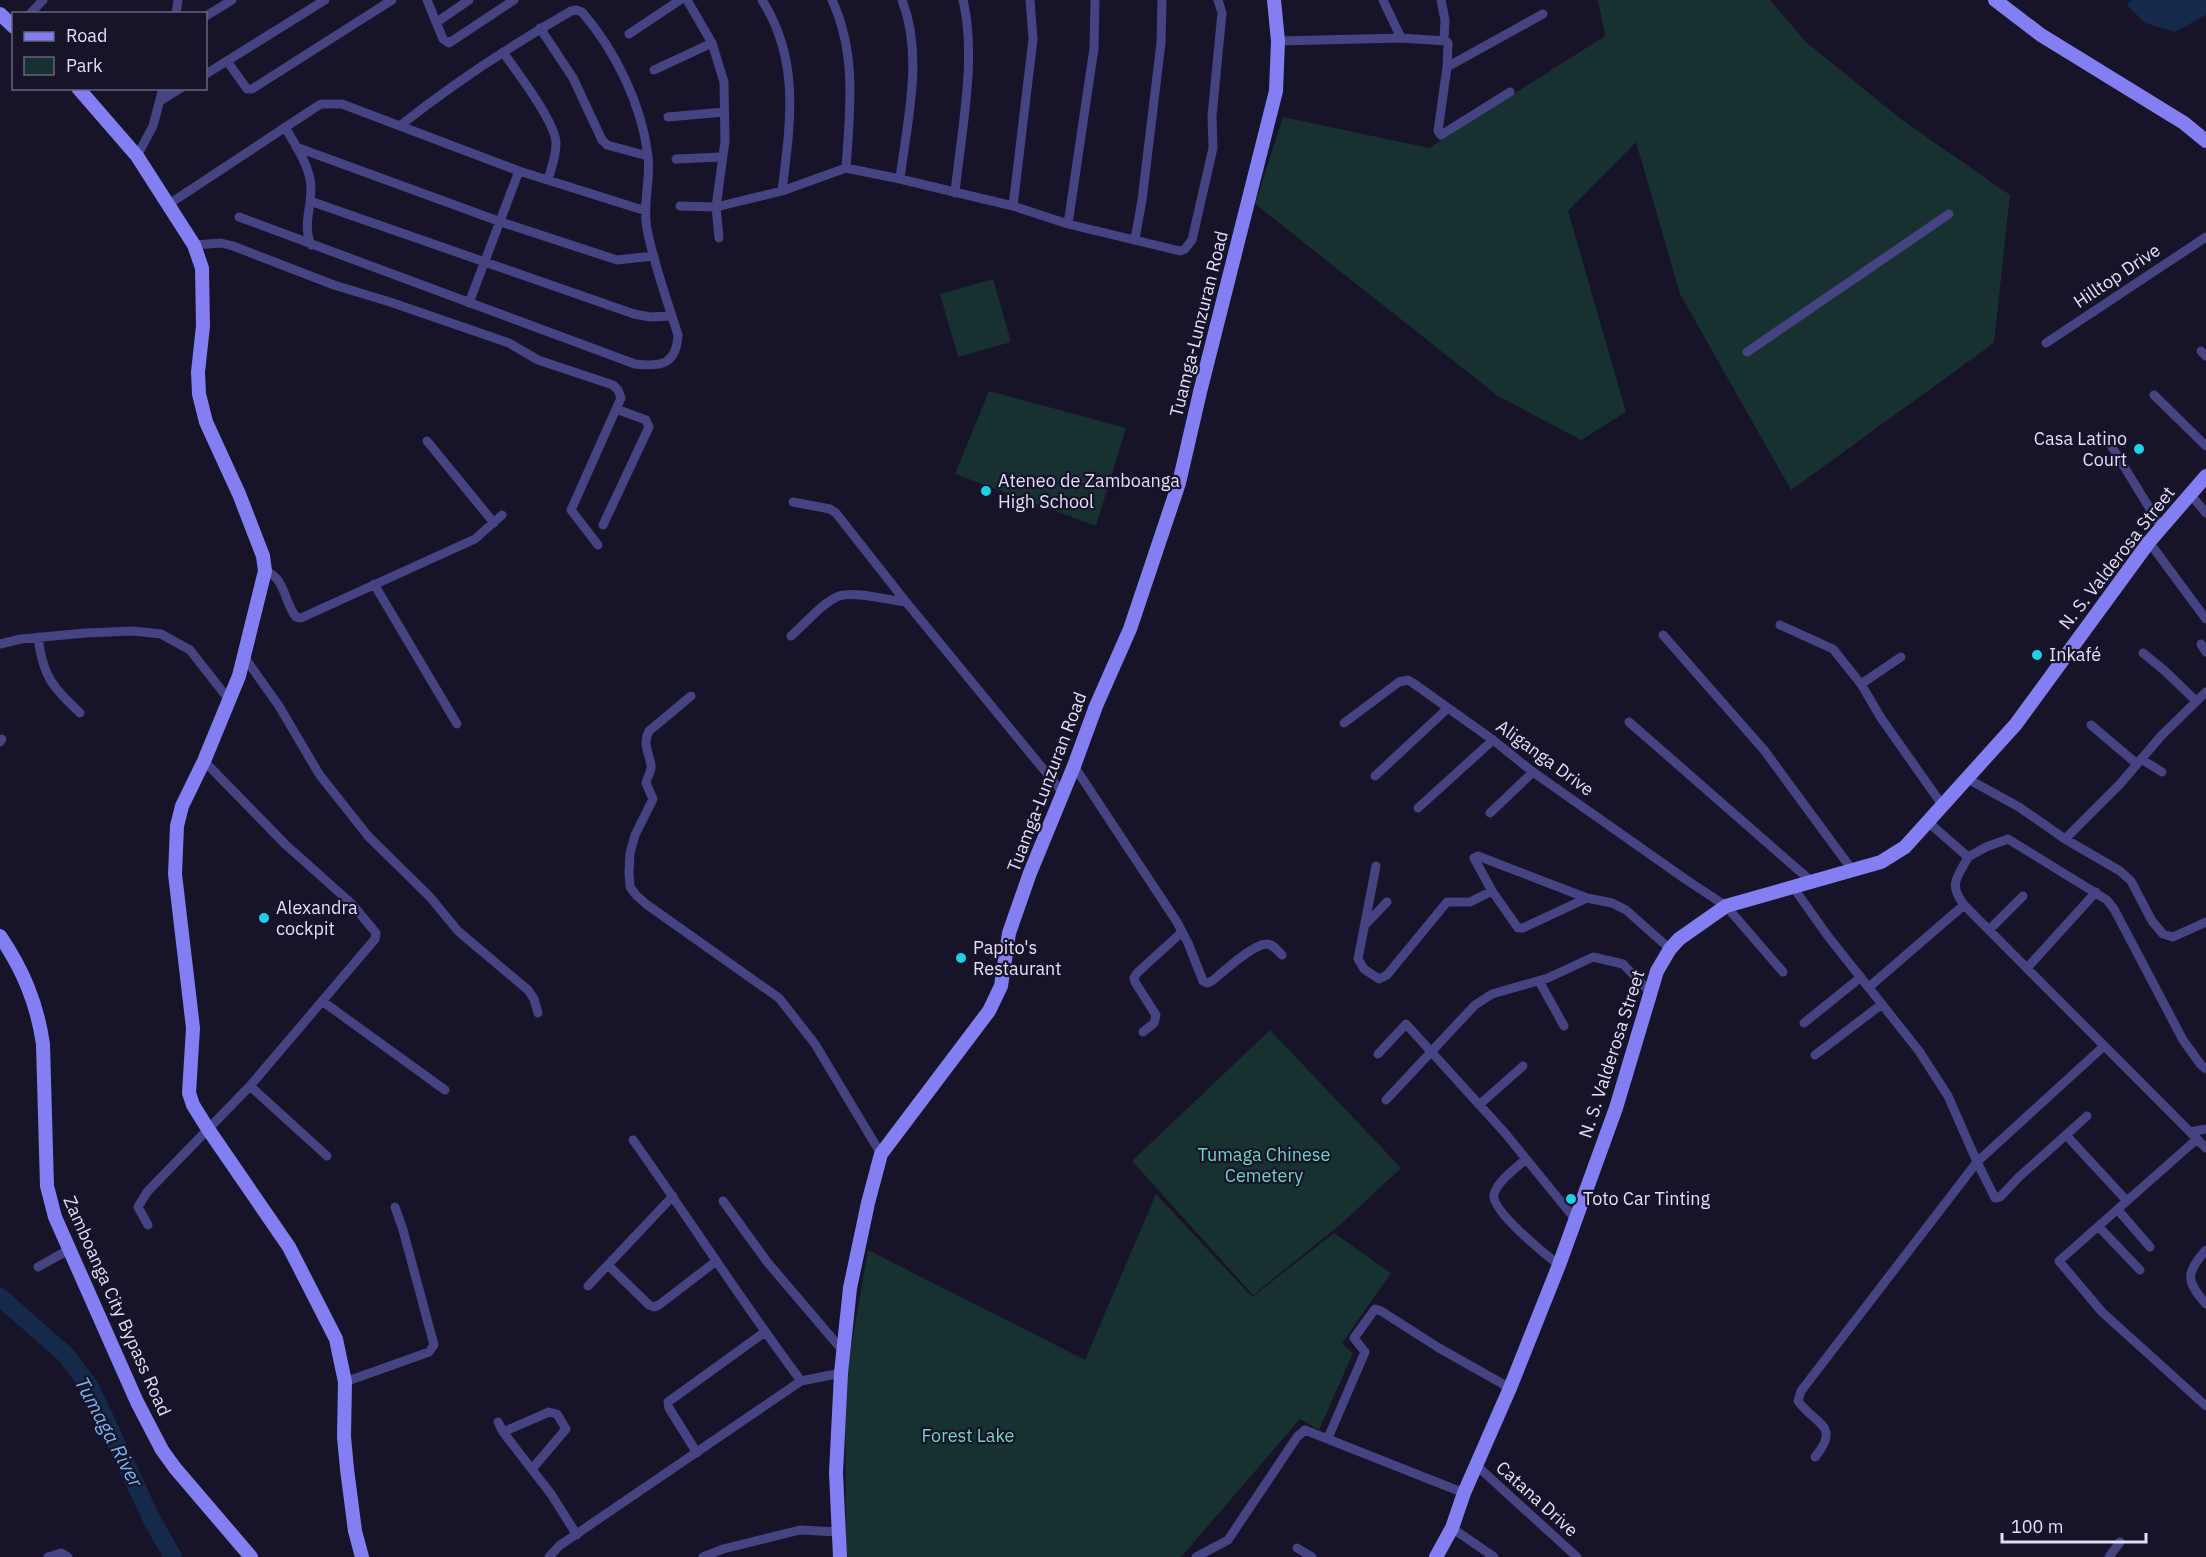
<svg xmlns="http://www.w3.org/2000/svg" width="2206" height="1557" font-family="'IBM Plex Sans',sans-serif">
<rect width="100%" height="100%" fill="#171328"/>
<path fill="#173131" d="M1598,0h172l36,42 96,78 108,75 -16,148 -203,147 -111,-196 -44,-152 -68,69 58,201 -45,28 -83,-44 -243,-192 28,-87 146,31 176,-112z
M993,279l18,63 -53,15 -18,-63z
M989,391l137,37 -30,98 -141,-52z
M1270,1030l131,138 -60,56 -88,71 -121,-134z
M1156,1194l96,103 82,-64 57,40 -49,70 11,10 -34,77 -19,-11 -119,138h-335l-1,-174 23,-133 217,110z"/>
<path fill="#15294b" d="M2131,0h75v15l-31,17 -30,-9 -18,-18z"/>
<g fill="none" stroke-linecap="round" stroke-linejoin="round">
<path stroke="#15294b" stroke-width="18" d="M0,1297l66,58 24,32 62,133 21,37"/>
<path stroke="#464382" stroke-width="9" d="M427,0l16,39 6,4 65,-43
M687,0l25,43 12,39 1,59 -9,66 3,31
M762,0c39,61 28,125 20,191
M832,0c25,54 18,110 14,168
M1383,0l18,38
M1441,0l4,20 -1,20
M30,14l13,-14
M176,14l2,-14
M206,16l26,-16
M437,22l32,-22
M540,28l33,50 29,62 5,5 41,11
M629,34l51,-34
M1278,41l123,-3 45,3 2,2 -1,24 -9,64 3,4 69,-43
M503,52c13,19 54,72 53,92 0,12 -5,25 -8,36
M227,61l20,28h5l140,-89
M1447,67l96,-53
M654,70l58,-27
M206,74l119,-74
M160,101l21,-13
M668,117l56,-5
M285,127c9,16 21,33 25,52 5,23 -9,42 1,66
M296,147l205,75 116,38 37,-4
M137,156l16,-30 10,-38
M676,159l46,-2
M900,179c7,-58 24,-123 2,-179
M955,193c6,-60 22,-135 8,-193
M310,201l324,113 16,3 22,-1
M169,204l144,-95 8,-5h21l177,67 127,40
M680,206l36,1 66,-16 64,-23 54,11 113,27 55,18 112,27 5,-2 7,-9 21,-92 -1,-32 10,-103 -4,-13
M1013,206l20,-167 -3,-39
M239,217l396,147c26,3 41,1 43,-29 -11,-35 -24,-70 -31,-106 -5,-24 4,-49 1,-73 -6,-51 -33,-106 -66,-144l-6,-2 -5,1c-59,34 -117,72 -170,114
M1068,224l26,-176 1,-48
M1135,239l7,-39 19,-157 1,-43
M194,245l27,-2 12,3 101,39 56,17 119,41 29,17 75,25 5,5 3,8 -50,112 27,35
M469,303l50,-132
M2046,343l160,-106
M2201,351l5,5
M1747,352l202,-138
M2154,395l52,51
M2106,437l55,90
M427,441l67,82
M2190,494l16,19
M793,502l37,7 6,4 70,89 157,191
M603,525l46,-98 -3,-7 -30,-11
M2149,542l57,77
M265,571c20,6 19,31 31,46l5,1 174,-79 27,-24
M374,584l83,140
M1780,625l53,24 28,35 20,34 62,88
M1663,635l101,115 89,121
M791,636c13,-11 32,-34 48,-40 15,-5 49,4 67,6
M38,637c5,40 14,49 42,76
M0,644l21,-5 65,-6 47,-2 28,3 29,16 40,51
M2201,644l5,8
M2143,653l22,18 31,30
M245,658l34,48 40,68 49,62 62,61 28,34 70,59 6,9 4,14
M1861,684l40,-27
M691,696l-42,35c-7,13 0,21 2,34 1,6 -4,12 -5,18l7,16 -18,36 -5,18 -1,20 1,14 6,8 10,9 133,94 36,46 66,110
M1629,722l182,159
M1344,723l55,-41 9,-2 5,3 80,57 40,32 155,109 38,25 57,66
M2091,725l46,39
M0,742l2,-3
M2141,759l21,13
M1074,766l103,156 11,21 15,38 4,2 5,-2c11,-9 40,-36 54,-37 7,0 11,6 16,11
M1375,776l73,-68
M1968,779l51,28 46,32 55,32 11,10 21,40 11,13 10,3 33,-15
M1418,808l75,-68
M1490,813l43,-41
M1928,822l40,35c-11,22 -20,26 -4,48l242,243
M2065,839l55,-55 41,-48 45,-44
M1968,857l18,-10 22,-8 99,61 7,9 69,131 18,25 5,4
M1376,866l-18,93 6,10 15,10 8,-4 60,-73h23l22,-11
M1793,887l34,48 92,116 29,45 29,66 18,36 5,-1 19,-20 68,-61
M1587,898l-64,30h-5l-26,-37 -18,-33 4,-2 109,42 25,5 14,7 44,39
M1366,924l21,-22
M1989,930l34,-34
M2027,968l69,-76
M1539,981l25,45
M1869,987l95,-82
M322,1001l123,89
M1804,1023l57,-46
M1143,1032l11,-9 2,-8 -21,-33 -1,-4 3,-5 45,-41
M1378,1054l28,-30 99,109 70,86
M1815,1055l67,-51
M250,1086l77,70
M1386,1100l89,-95 17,-11 56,-16 45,-21 30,7 27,28
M1479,1105l44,-39
M2190,1132l16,-3
M2066,1135l61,66
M2197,1139l-138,122 43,51 104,94
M633,1140c57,80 109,162 168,241
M1526,1159c-10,9 -28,22 -32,35 -4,16 52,61 65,71
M723,1201l45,62 75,88
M2118,1210l32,37
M148,1225l-10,-18 9,-15 103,-106 125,-147 1,-6 -25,-30 -65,-58 -82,-84
M2099,1227l41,43
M2206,1250c-20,23 -21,30 0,54
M608,1265l41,40 5,2 5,-2 56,-43
M38,1267l32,-18
M588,1286l85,-90
M345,1382l84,-30 5,-7 -31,-115 -8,-23
M498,1422l5,10 48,62 26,41
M503,1432l46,-20 8,2 9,15 -34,40
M1328,1438l37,-86 -11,-14 21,-29 6,2 58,37 71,40
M697,1453l-28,-45 -1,-6 97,-70
M1815,1457c27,-32 -1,-33 -17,-56l3,-10 176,-229 127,-116
M1476,1465l101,92
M1452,1528l42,29
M1297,1548l15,9
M48,1557l13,-4 7,4
M549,1557l10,-11 242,-165 40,-8
M703,1557l20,-8 77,-19 39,2
M1196,1557l32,-17 69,-103 8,-7 159,63
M2109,1557l11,-15"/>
<path stroke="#837ff2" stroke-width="14" d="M1995,0l46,35 143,88 22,18
M0,14l14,13
M78,88l59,68 57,89 8,23 1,58 -5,46 1,22 7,28 33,72 24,62 2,15 -26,105 -35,85 -22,45 -5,20 -2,48 18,154 -4,65 4,12 15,24 81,118 47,92 9,43 -1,55 3,32 8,62 7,26
M0,936c23,34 37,67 43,108l4,142 8,31 82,185 25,48 13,18 76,89
M840,1557l-4,-84 5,-100 9,-85 18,-85 13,-49 108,-143 12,-25 8,-53 21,-60 44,-107 22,-60 34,-77 49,-146 21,-91 76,-301 2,-50 -4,-41
M1436,1557l16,-29 12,-35 46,-105 49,-123 57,-157 41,-137 13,-22 9,-10 47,-33 155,-44 24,-15 111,-123 133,-182 57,-66"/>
</g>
<g fill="#1ed1e7" stroke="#171328" stroke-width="2">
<circle cx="2139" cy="449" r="6"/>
<circle cx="986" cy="491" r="6"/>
<circle cx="2037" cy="655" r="6"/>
<circle cx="264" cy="918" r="6"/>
<circle cx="961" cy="958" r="6"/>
<circle cx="1571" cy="1199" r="6"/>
</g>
<g text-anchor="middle" stroke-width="4.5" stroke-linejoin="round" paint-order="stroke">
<g font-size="18" fill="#e2defc" stroke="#171328">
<text transform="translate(2117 276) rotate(-34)" y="6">Hilltop Drive</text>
<text transform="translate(1199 324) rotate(-76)" y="6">Tuamga-Lunzuran Road</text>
<text transform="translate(2117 558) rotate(-52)" y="6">N. S. Valderosa Street</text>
<text transform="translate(1545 758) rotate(36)" y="6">Aliganga Drive</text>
<text transform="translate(1047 782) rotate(-69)" y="6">Tuamga-Lunzuran Road</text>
<text transform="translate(1612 1054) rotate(-72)" y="6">N. S. Valderosa Street</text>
<text transform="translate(117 1306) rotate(66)" y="6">Zamboanga City Bypass Road</text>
<text transform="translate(1537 1499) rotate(42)" y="6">Catana Drive</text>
</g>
<g font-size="18" fill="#e2defc" stroke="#171328" text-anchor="start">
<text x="2127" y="445" text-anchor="end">Casa Latino<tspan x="2127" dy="21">Court</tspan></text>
<text x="998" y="487">Ateneo de Zamboanga<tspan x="998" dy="21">High School</tspan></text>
<text x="2049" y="661">Inkafé</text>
<text x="276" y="914">Alexandra<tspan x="276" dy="21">cockpit</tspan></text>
<text x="973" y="954">Papito's<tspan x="973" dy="21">Restaurant</tspan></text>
<text x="1583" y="1205">Toto Car Tinting</text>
</g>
<g font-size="18" fill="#70d5bd" stroke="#171328">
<text x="1264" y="1161">Tumaga Chinese<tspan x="1264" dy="21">Cemetery</tspan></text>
<text x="968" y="1442">Forest Lake</text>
</g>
<g font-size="20" font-style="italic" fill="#77b7f1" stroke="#171328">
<text transform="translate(109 1432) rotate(62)" y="7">Tumaga River</text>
</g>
</g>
<rect x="12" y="12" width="195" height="78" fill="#171328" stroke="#68647d" stroke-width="1.5"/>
<rect x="24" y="32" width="30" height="9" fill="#837ff2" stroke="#68647d" stroke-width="1.5"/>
<text x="66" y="42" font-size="18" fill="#e2defc">Road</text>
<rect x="24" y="57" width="30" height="18" fill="#173131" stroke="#68647d" stroke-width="1.5"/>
<text x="66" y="72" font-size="18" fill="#e2defc">Park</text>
<path d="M2002 1533v9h144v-9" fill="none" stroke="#e2defc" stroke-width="3"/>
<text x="2011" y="1533" font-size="18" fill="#e2defc" stroke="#171328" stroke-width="4.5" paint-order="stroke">100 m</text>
</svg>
